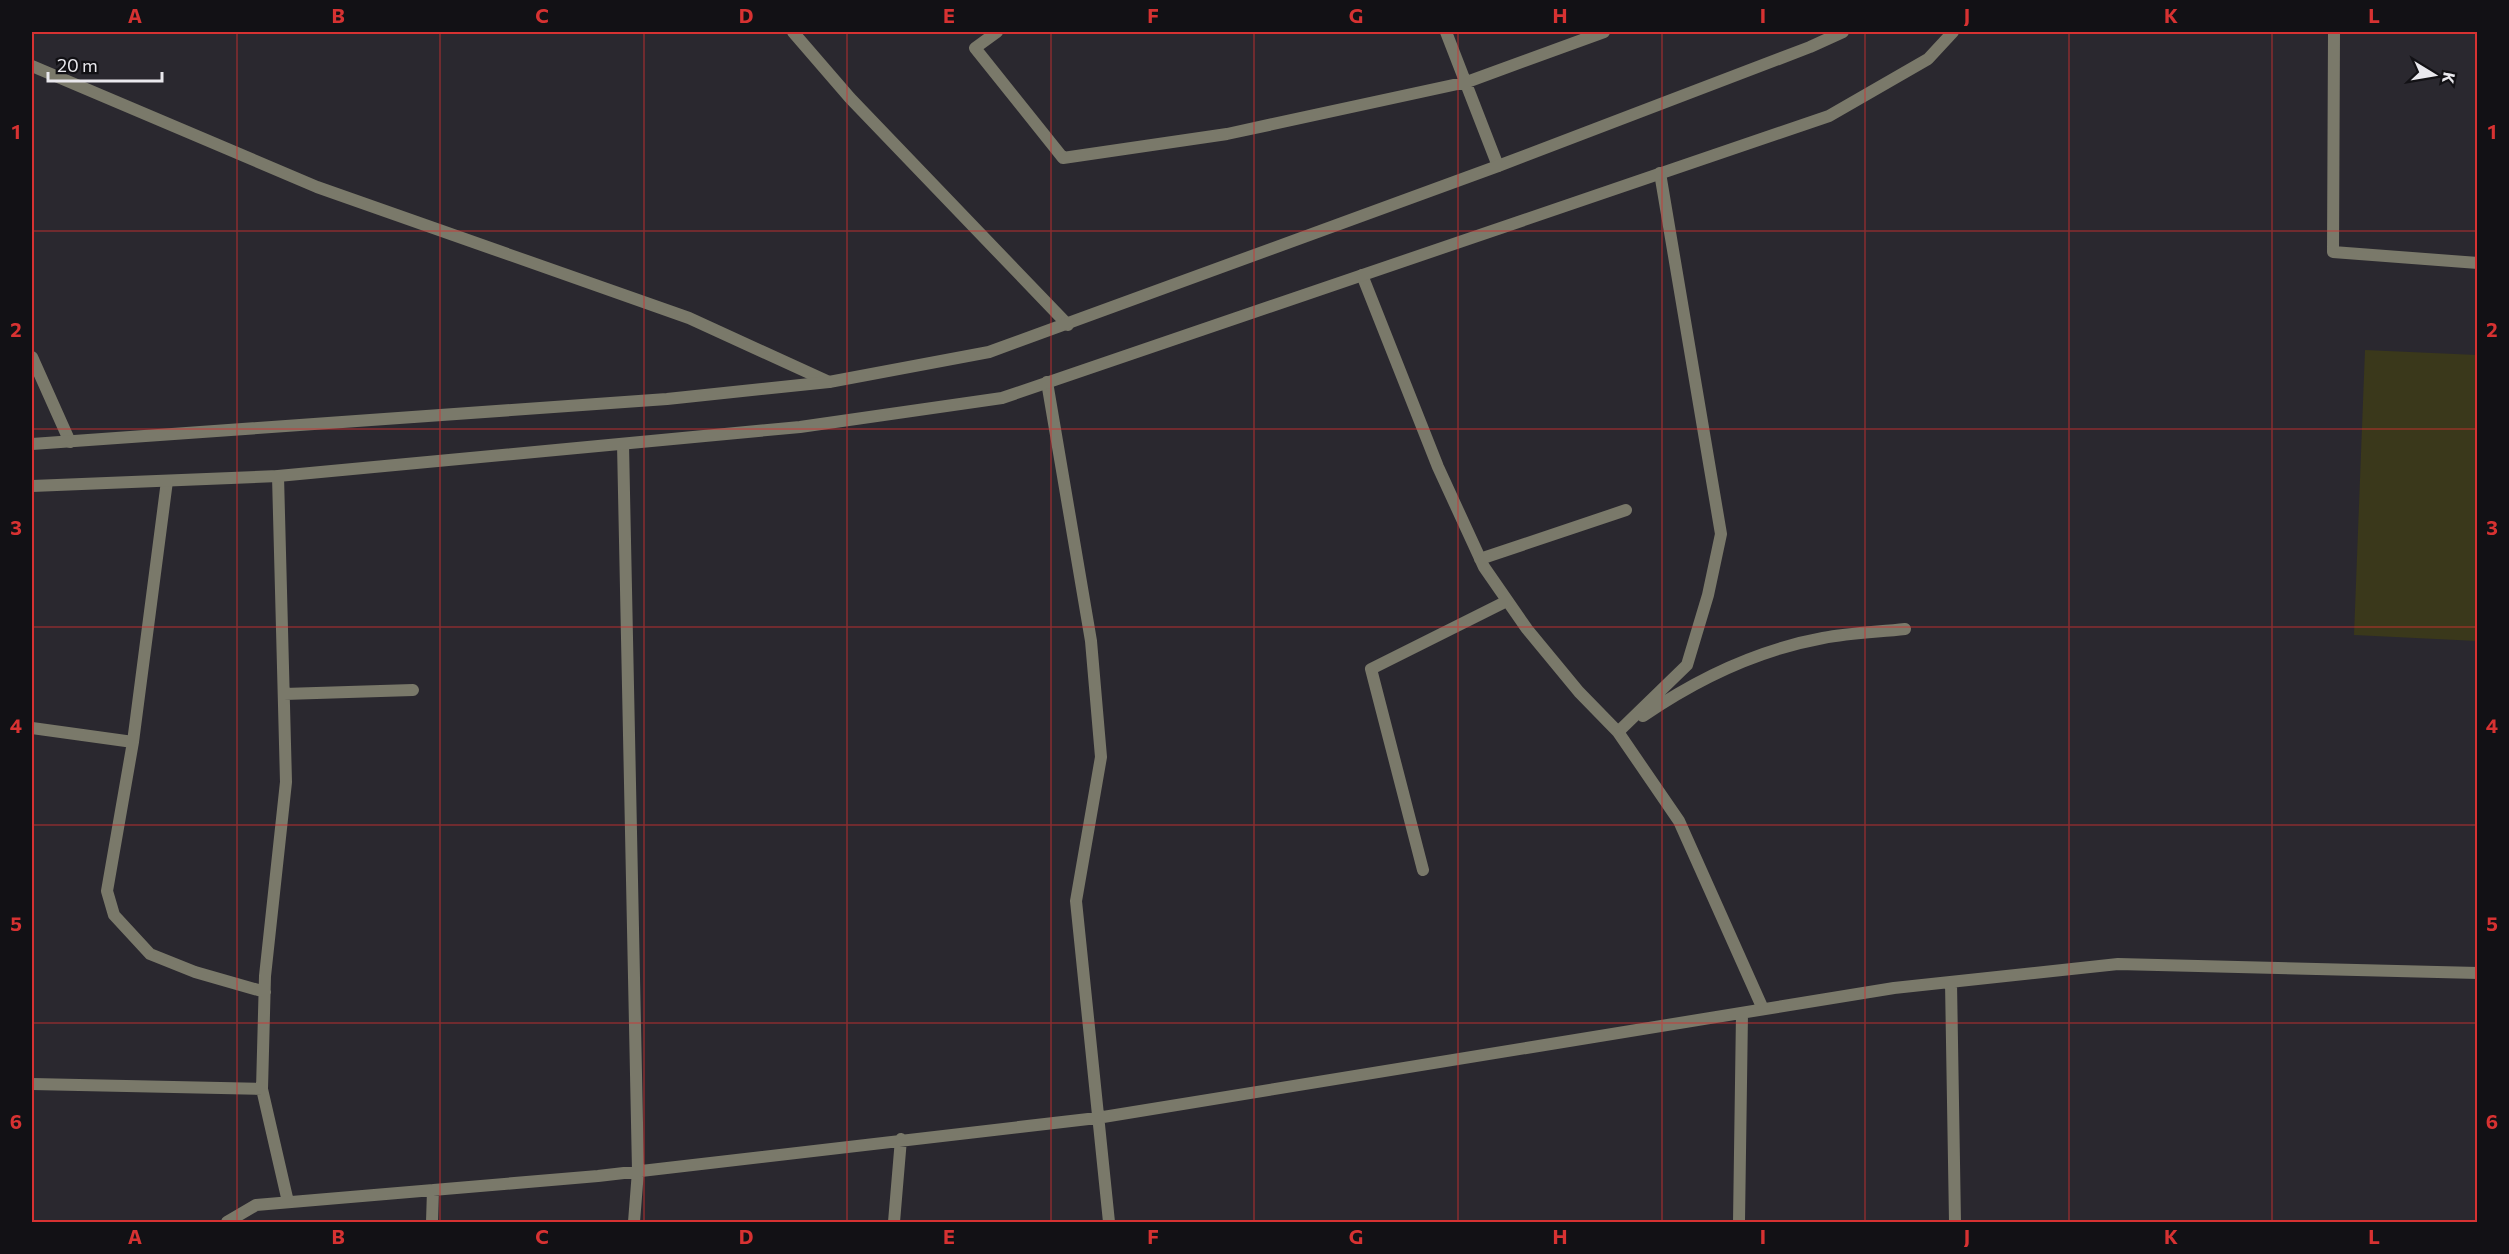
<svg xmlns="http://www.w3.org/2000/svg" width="2509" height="1254" font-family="Commissioner,sans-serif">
<rect width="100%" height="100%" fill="#2a282f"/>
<path fill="#3a381b" d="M2365,350l112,5v286l-123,-6z"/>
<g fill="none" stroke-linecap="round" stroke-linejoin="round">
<path stroke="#7a796a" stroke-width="12" d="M793,32l57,66 218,227
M997,32l-22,16 88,110 164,-24 240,-52 137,-50
M1446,32l52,134
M2334,32l-1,220 145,11
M32,66l285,121 372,131 140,64
M1362,275l76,192 46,100 43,62 52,63 39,40 61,89 84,188
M32,357l38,85
M1047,382l44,259 10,116 -25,144 33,321
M623,444l15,727 -4,51
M278,476l8,306 -21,194 -3,113 26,113
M167,481l-34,261 -26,149 7,24 36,39 45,18 70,20
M1480,559l146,-49
M284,694l129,-4
M1643,716c54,-37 114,-66 180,-78 27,-5 55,-6 82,-9
M32,728l101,14
M1618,732l69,-67 21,-70 13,-61 -61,-361
M1423,870l-52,-201 136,-68
M1951,982l4,240
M32,1084l230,5
M227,1222l29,-17 342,-29 499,-58 797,-130 224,-24 360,9
M432,1222l1,-32
M894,1222l7,-83
M1739,1222l3,-209"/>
<path stroke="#7a796a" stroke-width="12" d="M32,444l635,-45 162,-17 160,-30 509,-186 312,-119 33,-15
M32,486l246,-10 522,-49 202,-29 827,-282 99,-57 25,-27"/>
</g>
<path fill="none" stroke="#d73232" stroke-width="1.5" stroke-opacity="0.55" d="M237,32v1190M440,32v1190M644,32v1190M847,32v1190M1051,32v1190M1254,32v1190M1458,32v1190M1662,32v1190M1865,32v1190M2069,32v1190M2272,32v1190M32,231h2446M32,429h2446M32,627h2446M32,825h2446M32,1023h2446"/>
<rect width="2509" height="1254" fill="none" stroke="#121115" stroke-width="66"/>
<g transform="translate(2434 75) rotate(101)" stroke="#121115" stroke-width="4.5" paint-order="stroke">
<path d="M0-4.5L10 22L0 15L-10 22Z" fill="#e9e8ed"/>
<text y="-9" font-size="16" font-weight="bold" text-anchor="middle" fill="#e9e8ed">K</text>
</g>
<path d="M48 72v9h114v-9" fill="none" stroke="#e9e8ed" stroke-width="3"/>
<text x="57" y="72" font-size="18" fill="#e9e8ed" stroke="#121115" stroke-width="4.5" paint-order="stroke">20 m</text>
<rect x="33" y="33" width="2443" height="1188" fill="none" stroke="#d73232" stroke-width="2"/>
<g font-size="20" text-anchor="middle" font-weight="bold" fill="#d73232">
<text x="135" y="23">A</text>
<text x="338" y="23">B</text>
<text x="542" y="23">C</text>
<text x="746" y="23">D</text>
<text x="949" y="23">E</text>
<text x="1153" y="23">F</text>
<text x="1356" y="23">G</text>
<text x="1560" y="23">H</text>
<text x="1763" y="23">I</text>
<text x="1967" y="23">J</text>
<text x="2171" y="23">K</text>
<text x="2374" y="23">L</text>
<text x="16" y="139">1</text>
<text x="2492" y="139">1</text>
<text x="16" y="337">2</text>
<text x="2492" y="337">2</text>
<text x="16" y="535">3</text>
<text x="2492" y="535">3</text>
<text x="16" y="733">4</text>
<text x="2492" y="733">4</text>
<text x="16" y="931">5</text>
<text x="2492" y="931">5</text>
<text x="16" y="1129">6</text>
<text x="2492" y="1129">6</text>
<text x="135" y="1244">A</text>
<text x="338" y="1244">B</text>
<text x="542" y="1244">C</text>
<text x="746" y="1244">D</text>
<text x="949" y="1244">E</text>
<text x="1153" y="1244">F</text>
<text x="1356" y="1244">G</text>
<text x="1560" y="1244">H</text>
<text x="1763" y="1244">I</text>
<text x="1967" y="1244">J</text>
<text x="2171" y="1244">K</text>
<text x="2374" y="1244">L</text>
</g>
</svg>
